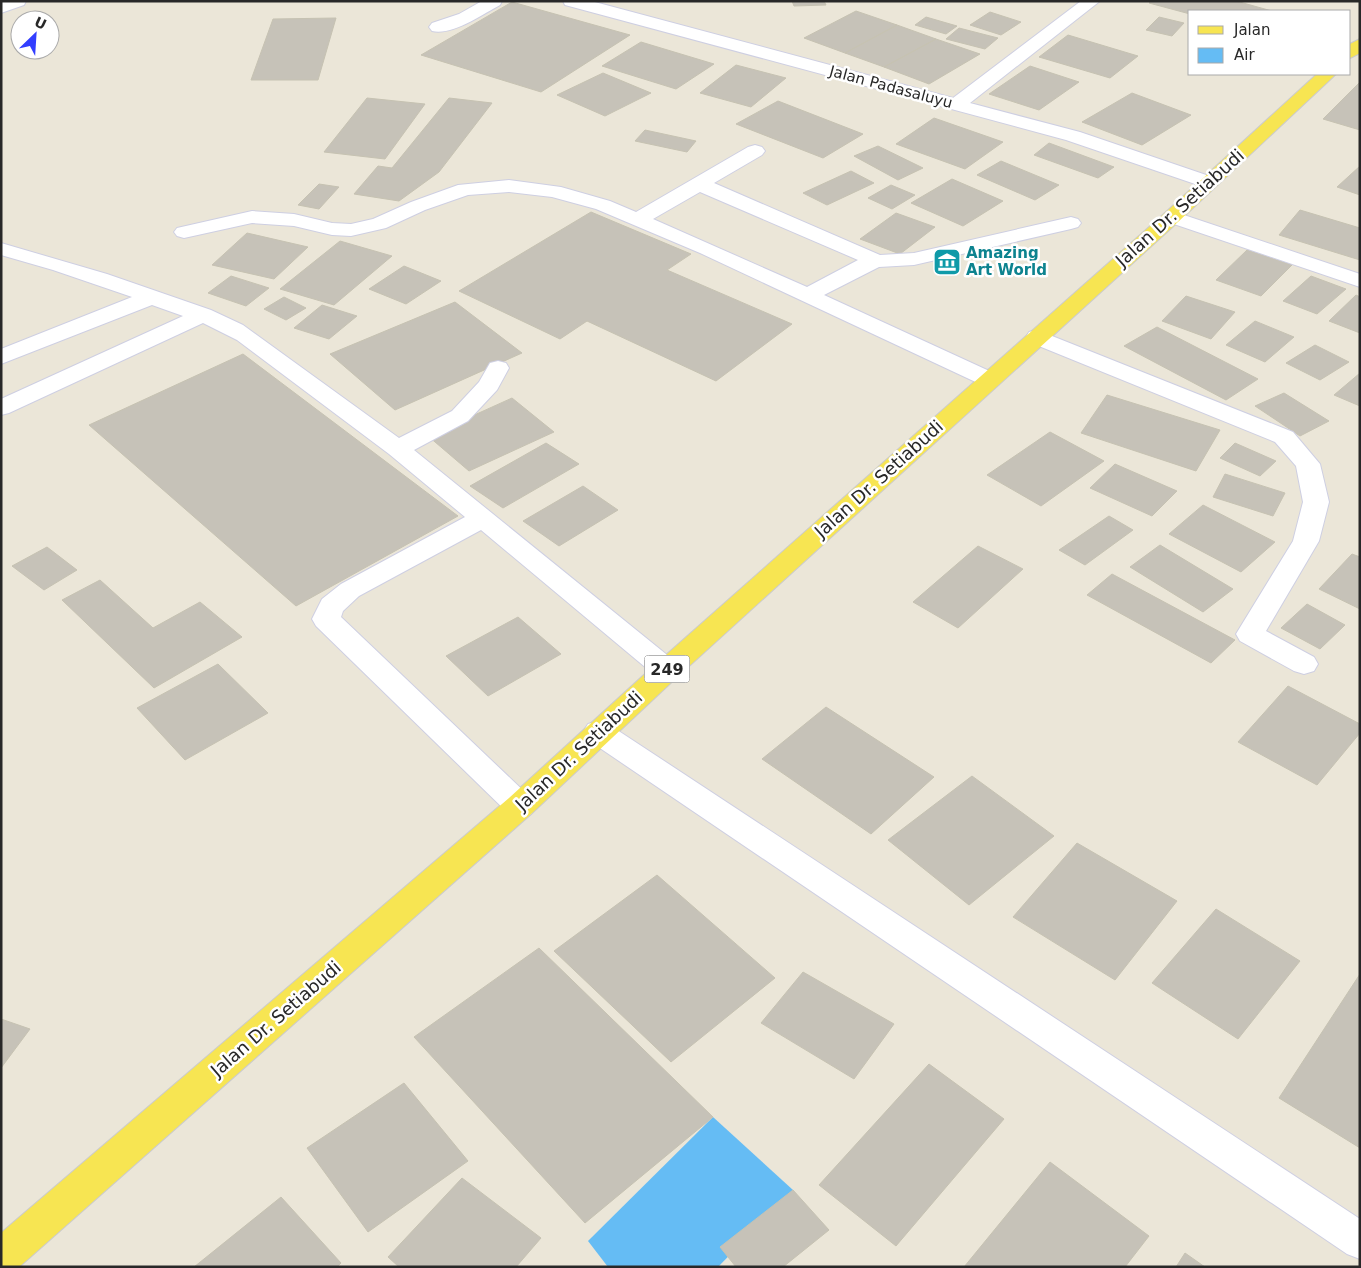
<svg xmlns="http://www.w3.org/2000/svg" width="1361" height="1268" font-family="'DejaVu Sans',sans-serif">
<rect width="100%" height="100%" fill="#ebe6d8"/>
<path fill="#65bcf4" d="M713,1117l80,73 -75,77h-110l-20,-26z"/>
<path fill="#c6c2b8" stroke="#c6c2b2" d="M792,1h32l2,4 -32,1z
M1151,1h85l36,10h-82v3l-41,-11z
M512,2l118,33 -89,57 -120,-37z
M856,11l41,14 -52,28 -41,-15z
M990,12l31,10 -20,13 -31,-10z
M926,17l31,9 -11,8 -31,-9z
M1159,17l25,6 -12,13 -26,-6z
M336,18l-18,62h-67l22,-61z
M897,25l39,14 -52,28 -39,-14z
M959,28l39,10 -13,11 -39,-10z
M1068,35l70,21 -28,22 -71,-21z
M936,39l44,15 -51,30 -45,-17z
M641,42l73,22 -38,25 -74,-23z
M736,65l50,13 -35,29 -51,-14z
M1030,66l49,16 -40,28 -50,-16z
M603,73l48,20 -46,23 -48,-21z
M1360,82v48l-37,-11z
M1132,93l59,22 -49,30 -60,-23z
M367,98l58,6 -40,55 -61,-7z
M449,98l43,5 -53,69 -40,29 -45,-7 24,-28 14,2z
M778,101l85,33 -40,24 -87,-34z
M934,118l69,24 -38,27 -69,-25z
M645,130l51,11 -9,11 -52,-11z
M1049,143l65,24 -16,11 -64,-23z
M878,146l45,22 -25,12 -44,-24z
M1001,161l58,24 -24,15 -58,-25z
M1360,166v29l-23,-8z
M851,171l23,12 -47,22 -24,-12z
M952,179l51,22 -40,25 -52,-23z
M319,184l20,3 -20,22 -21,-4z
M891,185l24,10 -23,14 -24,-11z
M1300,210l60,18v32l-81,-25z
M591,212l100,42 -24,16 125,54 -76,57 -129,-60 -27,18 -101,-48z
M896,213l39,14 -35,27 -40,-15z
M247,233l61,14 -34,32 -62,-14z
M340,241l52,15 -58,49 -54,-16z
M1247,250l45,15 -31,31 -45,-16z
M404,266l37,15 -35,23 -37,-15z
M231,276l38,12 -23,18 -38,-13z
M1311,276l35,13 -29,25 -34,-13z
M1356,295l4,2v36l-31,-12z
M1186,296l49,16 -24,27 -49,-18z
M284,297l22,11 -20,12 -22,-11z
M455,302l67,51 -127,57 -65,-56z
M322,305l35,11 -28,23 -35,-11z
M1255,321l39,16 -29,25 -39,-17z
M1157,327l101,52 -32,21 -102,-54z
M1315,345l34,17 -29,18 -34,-17z
M243,354l215,162 -162,90 -207,-181z
M1360,373v33l-26,-11z
M1284,393l45,28 -29,15 -45,-30z
M1107,395l113,35 -24,41 -115,-38z
M512,398l42,34 -85,39 -41,-35z
M1050,432l54,29 -63,45 -54,-31z
M546,443l33,21 -76,44 -33,-22z
M1235,443l41,18 -16,15 -40,-18z
M1115,464l62,27 -25,25 -62,-28z
M1225,474l60,19 -12,23 -60,-19z
M583,486l35,24 -59,36 -36,-25z
M1203,505l72,37 -34,30 -72,-38z
M1109,516l24,14 -48,35 -26,-15z
M1160,545l73,44 -30,23 -73,-45z
M978,546l45,23 -65,59 -45,-26z
M47,547l30,23 -33,20 -32,-24z
M1352,554l8,3v52l-41,-20z
M1112,574l123,66 -24,23 -124,-68z
M100,580l53,48 47,-26 42,35 -88,51 -92,-88z
M1307,604l38,21 -25,24 -39,-21z
M518,617l43,37 -73,42 -42,-40z
M218,664l50,49 -83,47 -48,-52z
M1288,686l72,38v9l-43,52 -79,-43z
M826,707l108,70 -63,57 -109,-75z
M972,776l82,60 -85,69 -81,-65z
M1077,843l100,58 -62,79 -102,-63z
M657,875l118,103 -104,84 -117,-111z
M1216,909l84,52 -62,78 -86,-56z
M539,948l174,169 -128,106 -171,-186z
M803,972l91,52 -40,55 -93,-56z
M1360,974v174l-81,-50z
M1,1019l29,10 -29,39z
M929,1064l75,55 -108,127 -77,-61z
M404,1083l64,78 -100,71 -61,-84z
M1050,1162l99,74 -24,31h-161z
M462,1178l79,60 -25,29h-117l-11,-10z
M793,1190l36,40 -46,37h-47l-16,-20z
M281,1197l60,66 -4,4h-143z
M1185,1253l20,14h-29z"/>
<g fill="none" stroke-linecap="round" stroke-linejoin="round">
<defs>
<path id="minor" d="M26,1l-2,4 -23,8v-11z
M482,1h20l-2,4c-17,9 -48,31 -68,26l-3,-4 3,-4 27,-9z
M563,1h28l362,97 128,-97h19l-130,102 110,29 135,46 3,4 -3,4 -7,2 -7,-2 -135,-46 -501,-135z
M755,145l7,2 3,4 -3,4 -48,28 166,72 34,-2 157,-36 7,2 3,4 -3,4 -7,2 -157,36 -35,2 -55,28 174,80 4,5 -4,5 -8,2 -8,-2 -282,-132 -104,-44 -44,-12 -43,-5 -41,3 -43,15 -39,18 -35,8 -19,-1 -38,-9 -42,-3 -68,15 -7,-2 -3,-4 3,-4 75,-17 42,3 38,9 19,1 22,-5 38,-17 47,-17 51,-5 52,7 49,14 26,11 112,-65zM700,192l158,68 -51,27 -154,-68z
M1172,211l188,63v13l-195,-66 -3,-4 3,-4z
M1,243l106,31 104,36 32,15 156,113 53,-27 27,-29 11,-19 8,-2 8,2 3,5 -12,22 -29,31 -54,29 263,213 4,7 -4,7 -10,3 -10,-3 -176,-147 -122,66 -16,15 -2,6 190,181 4,8 -4,8 -11,4 -11,-4 -193,-188 -4,-7 10,-20 19,-15 124,-67 -76,-63 -152,-114 -34,-17 -194,90 -8,2v-16l182,-83 -31,-11 -151,59v-15l131,-52 -79,-27 -52,-15z
M1037,330l256,102 27,32 9,38 -10,39 -53,90 48,26 4,7 -4,7 -10,3 -10,-3 -54,-30 -4,-7 57,-93 10,-39 -7,-36 -21,-24 -246,-100 -3,-5 3,-5z
M598,721l10,3 752,495v40l-13,-5 -759,-514 -5,-8 5,-8z"/>
<path id="major" d="M1360,39v14l-10,5v-14z
M1317,74h19l-157,147 -502,456 -146,137 -512,453h-18v-34l508,-435 148,-135 508,-450z"/>
</defs>
<use href="#minor" stroke="#cecfe2" stroke-width="2"/>
<use href="#major" stroke="#cbcbcb" stroke-width="2"/>
<use href="#minor" fill="#fff" fill-rule="evenodd"/>
<use href="#major" fill="#f7e552" fill-rule="evenodd"/>
</g>
<defs>
<symbol id="museum-square" viewBox="-11 -11 22 22"><rect x="-9" y="-9" width="18" height="18" rx="4" fill="#0f9aa8" stroke="#fff"/><path d="M0-6L6-3V-2H-6V-3ZM-5-1h2V3h-2ZM-1-1h2V3h-2ZM3-1h2V3H3ZM-6 4H6V6H-6Z" fill="#fff"/></symbol>
</defs>
<g fill-rule="evenodd">
<use href="#museum-square" x="931" y="246" width="32" height="32"/>
</g>
<g text-anchor="middle" stroke-width="5" stroke-linejoin="round" paint-order="stroke">
<g font-size="15" fill="#282828" stroke="#fff">
<text transform="translate(891 87) rotate(15)" y="5">Jalan Padasaluyu</text>
</g>
<g font-size="15" font-weight="bold" fill="#0d838f" stroke="#fff" text-anchor="start">
<text x="966" y="258">Amazing<tspan x="966" dy="17">Art World</tspan></text>
</g>
<rect fill="#fff" stroke="#686868" stroke-width="1" x="644.5" y="655.5" width="45" height="27" rx="4"/>
<g font-size="16" font-weight="bold" fill="#282828">
<text x="667" y="675">249</text>
</g>
<g font-size="18" fill="#282828" stroke="#fff">
<text transform="translate(1180 208) rotate(-42)" y="6">Jalan Dr. Setiabudi</text>
<text transform="translate(879 479) rotate(-42)" y="6">Jalan Dr. Setiabudi</text>
<text transform="translate(579 751) rotate(-43)" y="6">Jalan Dr. Setiabudi</text>
<text transform="translate(276 1019) rotate(-41)" y="6">Jalan Dr. Setiabudi</text>
</g>
</g>
<rect width="1361" height="1268" fill="none" stroke="#282828" stroke-width="5"/>
<rect x="1188" y="10" width="162" height="65" fill="#ffffff" stroke="#a9a9a9"/>
<rect x="1198" y="26" width="25" height="8" fill="#f7e552" stroke="#a9a9a9"/>
<text x="1234" y="35" font-size="15" fill="#282828">Jalan</text>
<rect x="1198" y="48" width="25" height="15" fill="#65bcf4" stroke="#a9a9a9"/>
<text x="1234" y="60" font-size="15" fill="#282828">Air</text>
<g transform="translate(35 35) rotate(25)"><circle r="24" fill="#ffffff" stroke="#a9a9a9"/>
<path d="M0-4L9 19L0 12L-9 19Z" fill="#323eff"/>
<text y="-8" font-size="14" font-weight="bold" text-anchor="middle" fill="#282828">U</text>
</g>
</svg>
